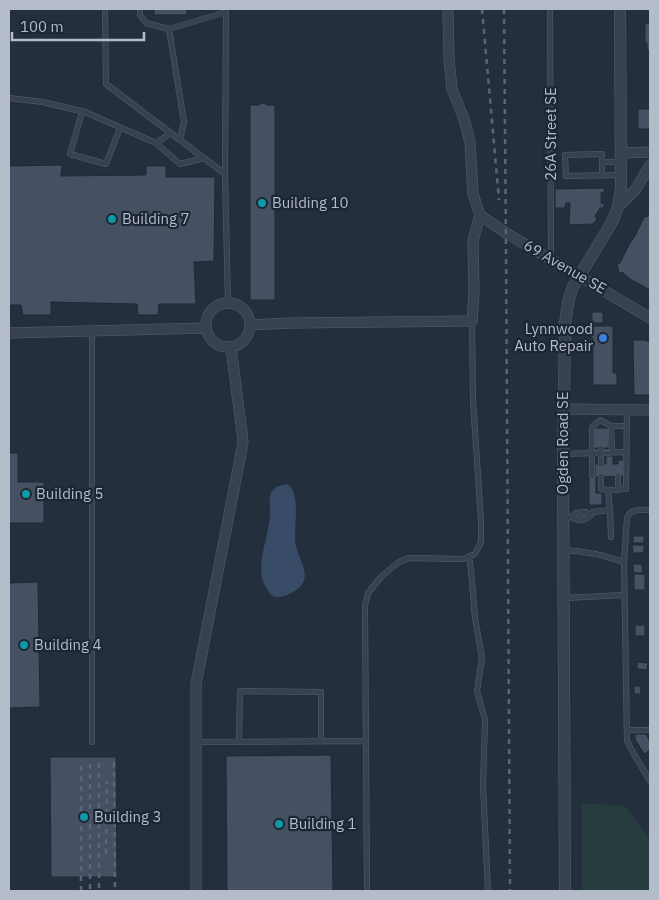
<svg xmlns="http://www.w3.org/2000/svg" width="659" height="900" font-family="'IBM Plex Sans',sans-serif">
<rect width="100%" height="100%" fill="#242f3e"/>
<path fill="#263c3f" d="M582,803l43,3 25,33v52h-68z"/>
<path fill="#394c67" d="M287,484c13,8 8,37 8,51 0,2 0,5 0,7 2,17 21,35 0,49 -5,3 -12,6 -18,6 -5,0 -7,-3 -9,-7 -16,-18 1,-53 2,-74 1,-8 -3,-19 3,-26 3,-4 9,-5 14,-6z"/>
<path fill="#455162" stroke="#1f2835" d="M154,9h33v6h-33z
M650,23v27h-3v-7h-2v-19z
M260,103h6v2h9v195h-25v-195h10z
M638,109h12v20h-12z
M62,165l-1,11 85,-1v-9h20v11h49l-1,84 -20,1 2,42h-37l-1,11h-20l-1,-11 -86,-2v13h-28l-2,-10h-12v-139z
M605,188l-1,4 -3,1v10l4,1 -2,4h-3l-5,8 2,3 -4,5 -24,1 1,-22h-4l-1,5h-10v-19z
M650,211v79l-20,-11 -8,-7 -3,1 -2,-9 3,-1 10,-20 7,-10h-1l9,-17 2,1z
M592,312h11v11h-11z
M594,326h19v47h4v12h-24v-47h-2v-9z
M633,340h13l4,3v52h-16z
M593,428h16v20h-16z
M9,453h9v29h26v41h-35z
M606,456h7v8h5v-4h6v16l-28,1v16h6v12h-13v-29h6v-12h11z
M633,536h11v7h-11z
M632,545h12v8h-11z
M633,564h9l1,9h-9z
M634,574h11v16h-11z
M38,582l2,125 -31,1v-125z
M635,625h10v11h-10z
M637,662l11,1 -1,7 -10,-1z
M634,686h6l1,8h-7z
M635,734h11l4,8v8l-6,4 -9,-15z
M331,755l2,136h-106l-1,-135z
M50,757h66l1,120h-66z"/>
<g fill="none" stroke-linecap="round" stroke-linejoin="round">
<defs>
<path id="service" d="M105,9l1,75 119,90 3,129
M140,9v6l6,8 23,6 57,-17
M550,9l1,250
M169,29l15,93 -4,18
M9,98l34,4 42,10 71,31 15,-10
M82,112l-12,42 36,10 14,-36
M156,143l24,21 24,-6
M602,162v14
M620,162h-18v-8l-37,1 1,21 55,-1
M225,174l1,-165
M92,331v411
M611,426h16
M601,448v16
M563,454l64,-2
M592,476v-47l1,-3 7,-6 11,6 1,26
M601,476v13l7,1
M618,490v-14
M610,510l1,27
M650,510c-10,0 -19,-2 -23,8l-3,44 3,179 4,8 19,32
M590,516l3,-4 17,-2 -2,-20 18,-1 1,-80
M563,518l9,-1c6,5 12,4 18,-1l-4,-4 -10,1 -4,4
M563,550c21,1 41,5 61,12
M469,556l2,14 4,48 7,40 -5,33 8,29 -2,65 5,106
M564,598l60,-3
M627,730h23
M239,741l1,-50 81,1v50
M196,742l170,-1
M367,891l-2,-285 3,-13 14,-17 17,-14 10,-4 54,1 12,-5 6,-12v-21l-8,-120 -1,-80"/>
<path id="minor" d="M621,153l29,-1
M618,207l18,-18 14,-24
M480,215l26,18 144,85
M206 325a22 22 0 1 1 44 0a22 22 0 1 1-44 0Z
M250,325l42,-2 180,-2 2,-28 -1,-52 7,-26 -7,-21 -3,-52 -6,-23 -12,-30 -3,-30 -1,-50
M9,333l197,-5
M563,409l87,1
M196,891v-207l47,-241 -1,-11 -11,-84"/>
<path id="tertiary" d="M565,891l-2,-416 2,-152 4,-25 4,-11 39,-65 6,-15 3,-19 -1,-179"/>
</defs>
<use href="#service" stroke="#565f6c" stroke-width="6"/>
<use href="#minor" stroke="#565f6c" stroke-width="11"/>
<use href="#tertiary" stroke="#565f6c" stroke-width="12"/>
<use href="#service" stroke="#38414e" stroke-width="5"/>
<use href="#minor" stroke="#38414e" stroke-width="10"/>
<use href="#tertiary" stroke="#38414e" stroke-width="11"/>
<path stroke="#5a6575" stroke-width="2.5" stroke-dasharray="5 5" stroke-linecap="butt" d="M482,9l17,191
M504,9l2,239 4,643
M114,762l1,129
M99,763v128
M90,764v127
M106,854l1,-73
M81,891v-127"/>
</g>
<g fill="#0f9aa8" stroke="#1d2633" stroke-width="2">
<circle cx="262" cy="203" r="5"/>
<circle cx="112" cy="219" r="5"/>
<circle cx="26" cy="494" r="5"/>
<circle cx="24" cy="645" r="5"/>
<circle cx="84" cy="817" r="5"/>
<circle cx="279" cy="824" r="5"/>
</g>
<circle fill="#3f7fe0" stroke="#1d2633" stroke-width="2" cx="603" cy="338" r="5"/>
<g text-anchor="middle" stroke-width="4.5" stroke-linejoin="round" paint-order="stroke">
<g font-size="15" fill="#b4bcc9" stroke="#1d2633">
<text transform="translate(551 134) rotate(-90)" y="5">26A Street SE</text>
<text transform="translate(565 267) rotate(30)" y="5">69 Avenue SE</text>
<text transform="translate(563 443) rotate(-90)" y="5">Ogden Road SE</text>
</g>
<g font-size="15" fill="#b4bcc9" stroke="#1d2633" text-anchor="start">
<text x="272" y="208">Building 10</text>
<text x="122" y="224">Building 7</text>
<text x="593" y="334" text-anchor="end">Lynnwood<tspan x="593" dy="17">Auto Repair</tspan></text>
<text x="36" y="499">Building 5</text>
<text x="34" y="650">Building 4</text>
<text x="94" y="822">Building 3</text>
<text x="289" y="829">Building 1</text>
</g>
</g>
<rect width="659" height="900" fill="none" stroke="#b4bcc9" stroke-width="20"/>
<path d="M12 32v8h132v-8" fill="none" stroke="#b4bcc9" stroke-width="2.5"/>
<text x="20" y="32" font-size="15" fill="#b4bcc9" stroke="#1d2633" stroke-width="4" paint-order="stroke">100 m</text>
</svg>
